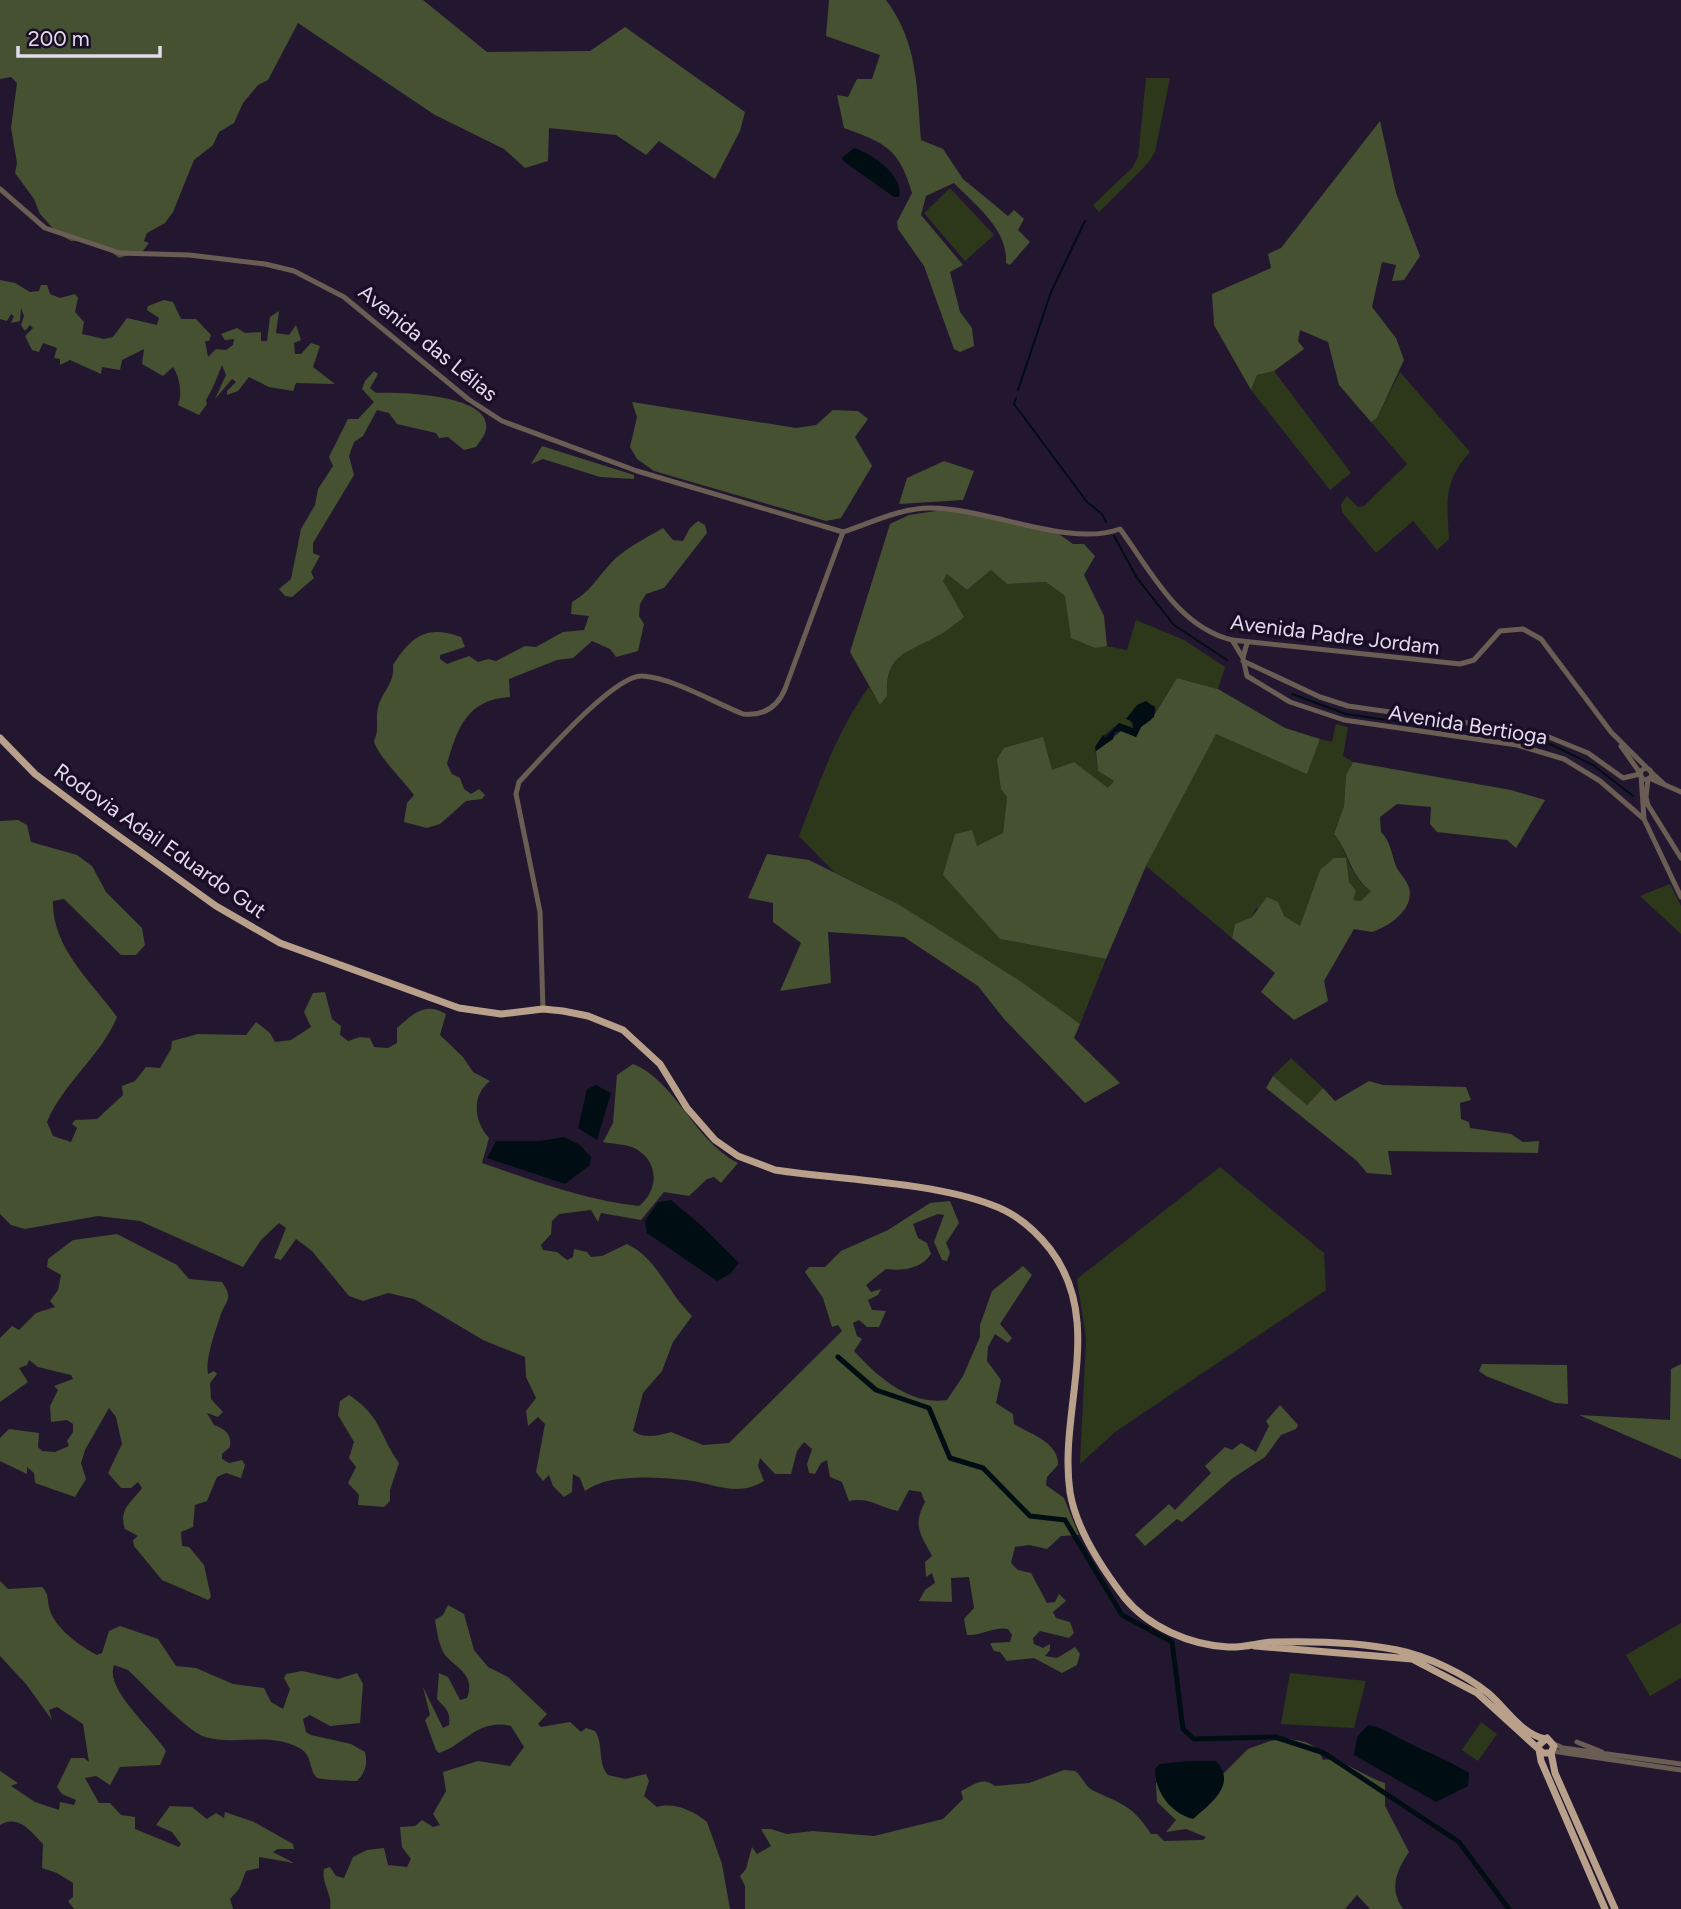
<svg xmlns="http://www.w3.org/2000/svg" width="1681" height="1909" font-family="Figtree,sans-serif">
<rect width="100%" height="100%" fill="#231730"/>
<path fill="#2d381a" d="M1146,78h24l-15,74 -7,11 -49,49 -6,-7 39,-37 6,-11z
M950,188l44,47 -29,26 -41,-48z
M1274,371l77,102 -21,17 -79,-100 6,-15z
M1400,372l70,80c-27,30 -23,49 -21,87l-12,11 -24,-29 -37,32 -34,-41 -1,-8 6,-8 11,11 6,-1 43,-42 -36,-42 6,-4z
M991,570l16,14 39,-2 19,14 30,52 12,-2 20,4 9,-30 48,20 41,27 -7,22 -41,-11 -21,33 -1,-4 -12,-5 -15,14 5,12 -14,-5 -16,13 -8,11 3,24 16,10 -6,8 -34,-27 -22,9 -7,-20 -38,46 -4,36 -27,14 -21,-13 -7,28 52,77 106,20 -26,65 -182,-120 -64,-32 -35,-36c20,-52 37,-104 70,-149l11,17 7,-8c-2,-41 21,-45 53,-61l3,-54 4,-7 20,16z
M1336,724l12,3 -5,29 10,6 -7,13 -2,31 -10,28c14,19 17,45 37,57l-10,10 -8,-1 -33,-30 -20,57 -16,-11 -28,-8 -4,9 -17,7 -3,14 -86,-72 70,-133 91,40 13,-34 12,3z
M1670,884l11,22v28l-41,-38z
M1291,1058l32,30 -16,17 -34,-29z
M1220,1167l104,86 2,37 -211,142 -35,32 6,-125 -9,-60z
M1681,1623v55l-31,18 -24,-41z
M1290,1673l76,8 -12,47 -73,-4z
M1481,1722l16,12 -19,27 -16,-11z"/>
<path fill="#455131" d="M0,0h423l64,52 103,-1 35,-24 120,85 -5,19 -25,48 -56,-38 -13,14 -30,-20 -67,-7 -1,33 -23,7 -21,-19 -69,-34 -137,-92 -30,57 -10,5 -15,18 -9,20 -15,9 -6,13 -19,15 -21,52 -8,11 -18,10 -3,8 5,2 -6,8 -24,7 -12,-9 -19,-8h-17l-14,-8 -17,-19 -6,-15 -19,-26 2,-10 -6,-35 6,-45 -6,-6 -11,2z
M829,0h57c32,42 31,89 35,140l22,9 20,30 45,37 6,-6 10,9 -6,11 12,12 -20,23 -4,-2c2,-34 -30,-57 -52,-80l-28,13 -5,19 42,50 -13,7 10,40 12,16 2,18 -14,6 -6,-3 -30,-83 -26,-37 -1,-7 15,-29c-13,-45 -27,-50 -68,-65l-7,-33 11,2 9,-18h15l8,-24 -54,-19z
M1380,121l16,72 24,63 -16,24 -12,1 4,-16 -14,-3 -10,45 24,31 8,22 -27,58 -6,4 -32,-37 -11,-43 -28,-12 -2,11 6,8 -30,22 -17,4 -6,15 -37,-65 -2,-31 59,-26 -3,-14 13,-6z
M0,280l15,3 15,9 9,-1 2,-6h6l3,9 10,4 15,-4 3,4 -3,14 9,10 -2,12 22,5 9,-2 14,-19 30,7 2,-7 -12,-8 1,-4 16,-6 9,2 8,17h15l15,16 -2,6h-4l3,16 8,-8 10,1 7,-5 1,-6 -9,1 -4,-6 16,-6 8,5 16,-1v9h6l3,-24 9,-6 -3,22 13,2 7,-10 5,15 -7,3 1,11h6l10,-11 9,3 -7,21 22,17 -39,-1 -3,8 -24,-4 -20,-10 -11,14 -11,4v-4l9,-9 -4,-3 -17,20 11,-24 -4,-10c-5,12 -9,24 -16,35l1,4 -8,11 -21,-10c5,-12 1,-29 -5,-38l-10,9 -21,-12 2,-15 -22,11 -2,10 -18,-3 -1,7 -31,-14 -10,5v-6l-6,-1 3,-10 -14,-5 -4,9 -7,-2 -7,-14 8,-8 -3,-3 -5,6 -4,-6 3,-9 -3,-8 -1,13 -9,2 3,-7 -3,-2 -4,7 -7,-2z
M374,371l4,3 -8,14 6,5c21,-1 123,1 109,40 -2,5 -6,9 -9,14l-12,3 -16,-13 -9,1 -3,-5 -39,-9 -8,-11 -12,-3 -14,26 -9,6 -5,14 5,19 -41,68v10l7,3 -9,16 3,6 -22,19 -7,-1 -6,-7 12,-10 10,-50 14,-24 3,-16 15,-23 -4,-9 19,-38h10l16,-17 -12,-13 3,-8z
M632,402l164,26 20,-3 17,-15 25,1 10,8 -13,18 17,29 -31,52 -15,3 -172,-50 -17,-12 -7,-12 7,-30z
M542,446l92,29v4l-34,-2 -57,-18 -12,5z
M944,461l30,10 -11,29 -64,4 8,-26z
M949,509l103,20 21,15h11l11,12 -11,19 20,41 3,30 -12,2 -24,-10 -6,-42 -19,-14 -39,2 -16,-14 -24,20 -20,-16 -4,7 21,36c-9,7 -18,15 -28,20 -31,16 -51,19 -49,59l-7,9 -30,-53 40,-128 19,-9z
M698,521l7,4 2,8 -43,55 -18,6 -6,10 -1,12 5,8 -6,27 -22,6 -6,-8 -18,-8 -19,17 -16,2 -48,19 1,18c-43,2 -53,32 -63,67l5,10 8,4 4,11 7,5 8,-5 6,6 -3,4 -16,2 -26,23 -13,4 -23,-6 3,-19 7,-8c-11,-15 -37,-40 -40,-54 6,-13 1,-20 4,-33 4,-17 17,-24 15,-43 18,-28 33,-41 68,-28l4,10 -25,8v4l7,5 22,-8 9,6 10,-3 8,2 29,-15 11,1 27,-15 21,-2 5,-14 -18,-2 1,-12c20,-11 28,-29 44,-44 15,-13 30,-20 47,-30l10,12 10,1 7,-13z
M1177,678l41,11 67,39 35,11 -13,35 -91,-40 -70,132 -40,93 -106,-20 -57,-64 12,-41 17,-4 5,16 26,-13 4,-36 -6,-8 -4,-30 7,-11 39,-11 9,33 22,-8 34,26 6,-7 -16,-10 -2,-20 25,-20 15,6 5,-10 10,-7z
M1353,762l158,28 34,10 -29,48 -9,-8 -70,-8 -7,-8 1,-17 -34,-3 -17,13 1,15c10,10 10,21 15,34 3,7 9,12 12,19 9,22 -17,41 -36,47l-18,-3 -30,52 4,20 -34,19 -33,-28 14,-19 -43,-35 3,-14 17,-7 15,-20 11,5 6,14 16,10 20,-56 14,-12h12l3,24 7,9 -3,9 8,1 10,-10c-21,-15 -20,-35 -37,-57l10,-28 2,-31z
M18,820l9,5 4,17 46,13 15,11 14,26 36,36 3,17 -9,10h-15l-57,-56 -11,2c-1,47 38,80 64,116 -16,39 -54,66 -70,105l6,14 18,6 6,-14 -5,-4 3,-4 22,-1 26,-24 -1,-9 13,-5 11,-14 14,1 11,-19 1,-8 26,-7 48,1 10,-13 14,11 5,9 16,-2 20,-13 -7,-15 9,-19 12,-1 7,27 9,7 -1,9 8,6 12,-4 10,1 4,9 14,1 9,-5v-15c16,-14 28,-27 49,-14l-6,21 23,22 10,15 17,9c-19,14 -16,41 -1,57l-7,25c52,18 103,37 157,43 19,-15 21,-43 -3,-57 -9,-5 -23,-5 -33,-7l10,-19 4,-48 16,-11c42,16 61,77 105,99l-17,20 -7,-6 -7,2 -18,17 -25,-4 -23,28 -40,-7 -3,9 -7,-12 -32,4 -7,7 -1,13 -10,11 2,5 14,2 10,8 6,-3 1,-8 13,3 4,5 11,-1 25,-12c31,15 40,48 65,72l-19,26 -11,29 -19,22 -10,38c10,8 26,5 38,1l32,13 26,-2 113,-112 -4,-6 -6,2 -9,-29 -18,-26 4,-5h16l16,-16 47,-21 42,-27 20,-2 9,22 -13,20 4,9 -3,9 -5,-1 -8,-18 10,-27 -6,-1 -25,10 5,14 9,5 4,11c-10,15 -28,17 -45,15l-20,16 5,7 10,-3 -3,6 -10,5 4,10 14,1 -7,16h-12l-8,-7 -6,3 4,13 5,3 -8,12c23,25 56,55 93,49l16,-24 17,-39v-12l12,-34 31,-25 9,9 -32,49 12,14 -4,5 -13,-9 -7,13 -1,14 14,19 -5,23 17,11 1,10c16,10 45,18 44,41l-11,12 -1,8 18,13 15,37 -18,1 -14,13 -18,-4 -14,2 -4,16 7,7 13,3 16,30 8,-1 4,-8 7,7 -13,11 3,6 14,4 4,11 -5,5 -29,-7 -7,7 1,6 9,4 7,-4v6l-5,6 12,2 18,-11 5,7 -3,11 -15,8 -28,-15 -27,3 -7,-9 -6,-1 -4,-8 20,-1 2,-7 -4,-6c-13,-3 -27,7 -41,6l-3,-16 10,-11 -5,-31 -18,1 1,24 -33,-1 6,-11 10,-7 -3,-10 -6,4 -1,-15 7,-6c-11,-22 -20,-29 -7,-54l-4,-10 -12,-2 -11,21c-21,-4 -27,-14 -49,-10l-7,-19 -12,-5 -3,-17 -6,3 -6,11 -6,-1 -2,-9 5,-15 -8,-7 -7,9 -6,23h-16l-15,-16 -2,8 6,15c-28,17 -49,2 -78,-1 -29,-3 -78,-7 -101,11l-5,-13 -7,-4 -1,18 -8,5 -11,-11 -4,-11 -6,6 -7,-9 9,-48 -7,-7 -10,9 -2,-15 10,-13 -10,-21 -1,-20 -42,-17 -69,-41 -26,-6 -25,8 -14,-5 -37,-45 -16,-12 -15,21 -7,-2 12,-30 -7,-5 -18,17 -18,27 -103,-46 -42,-5 -73,13 -14,-4 -11,-11v-393z
M767,854l42,6 89,44 122,77 60,43 -6,14 46,45 -35,20 -81,-84 -26,-33 -74,-49 -76,-5 3,51 -51,8 21,-48 -28,-21v-19l-25,-5z
M1273,1076l34,29 16,-17 12,13 34,-20 14,4 83,2 5,13 -11,3 1,16 8,3 1,6 41,6 12,8 16,-1 -1,12 -150,-2 4,24 -25,-2 -10,-12 -91,-73z
M117,1234l60,31 12,14 33,3c3,5 7,10 6,16 -1,5 -5,10 -7,16 -5,15 -16,45 -13,60l6,-3 3,3 -7,9 1,16 12,13 -5,5 -11,-4 7,12c11,4 18,9 16,22l-8,7v5l7,4 13,-3 3,5 -4,13 -15,-5 -9,4 -10,24 -12,4 -2,22 -12,5 1,14 7,1 15,18 7,32 -3,3 -46,-20 -28,-34 -1,-6 5,-4 -13,-7c-7,-20 7,-27 17,-41l-4,-6 -7,6h-10l-13,-15 14,-29 -6,-27 -7,-9 -24,42 -4,13 5,16 -11,18 -40,-14 -1,-10 -7,-6v7l-27,-13v-23l9,-9 30,4 -1,14 4,4 13,1 14,-6 -2,-5 6,-9v-8l-6,-4 -16,2 -1,-16 8,-16 -4,-4 19,-7 -2,-4 -33,-8 -9,-7 -2,5 -8,3 9,14 -28,20v-64l12,-12 7,4 17,-17 19,-6 -5,-6 8,-11 3,-15 -14,-8 1,-8 25,-19z
M1482,1364l85,1 1,39 -13,-1 -69,-27 -7,-5z
M1681,1364v95l-102,-44 91,5 1,-51z
M349,1395c33,22 29,38 50,68l-9,27v11l-6,6 -26,-2 1,-10 -11,-12 8,-16 -7,-9 5,-16 -16,-27 2,-14z
M1280,1405l18,20 -2,4 -15,6 -16,22 -32,21 -51,44 -5,-3 -32,27 -10,-11 34,-31 6,6 36,-37 -6,-7 20,-19 7,3 9,-7 15,9 13,-26 -3,-5z
M0,1581l8,8 34,-2c7,7 5,11 7,20 4,20 31,39 48,48l5,-2 7,-22 11,-5 38,13 18,27 20,2 37,16 31,4 7,14 12,7 7,-20 -6,-11 2,-4 16,-3 36,8 19,-6 6,11 -3,39 -30,3 -20,-11 -7,4 3,13 5,3 40,9 14,8c3,12 0,21 -8,29 -7,0 -39,-1 -41,-4 -7,-9 -4,-21 -15,-28 -30,-18 -65,-3 -96,-12 -17,-5 -61,-52 -77,-67l-14,-5c-10,24 39,64 52,86l-6,14 -40,2 -10,18 -14,-9 -11,2 14,25h11l11,12 14,2v12l44,18 2,-3 -9,-12 -16,-7 14,-19 22,1 15,12 9,-6 8,5 1,-6 29,10 39,22 1,5h-16l-5,3 21,11 -35,-6v11l-13,3 -7,18 -9,10 3,10h-159l-6,-8 5,-4v-14l-16,-10 -15,-5 1,-24c-12,-12 -24,-30 -43,-19v-54l18,12 -7,3 24,16 24,8 1,-8 14,3 2,-5 -14,-6 -5,-7 14,-29h13l5,4 -6,-38 -26,-17 -8,3 3,10 -26,-36 -26,-28z
M448,1605l16,9 10,36 14,17 20,10 39,37 -9,10 3,3 29,-5 11,10 5,-4 9,3c9,13 2,31 13,44l17,4 21,-5 3,7 -5,15 13,11c17,-5 37,4 50,15l15,42 8,45h-400c3,-15 -9,-25 -6,-40l6,-2 6,9 8,2 9,-21 14,-7 17,-2 4,17 19,2 4,-8 -9,-12 -2,-20 15,-1 7,-6 11,7 7,-2 -7,-11 13,-23 -3,-19 35,-11 32,5 14,-19 -13,-21c-33,-8 -48,20 -72,27l-3,-3 -11,-30 5,-5 -7,-28 20,41 6,-3c2,-14 -4,-17 -12,-26l2,-26 9,4 12,23 7,-2c8,-21 -6,-27 -19,-40 -9,-8 -11,-27 -13,-38l8,-5z
M1287,1739c17,2 29,3 36,21 17,-4 43,18 62,23v23l24,46c-13,19 -20,37 -6,57h-33l-13,-14 -12,14h-600v-23l-5,-10 6,-7 6,-22 5,7 14,-8 -10,-17h10l16,5 26,-3 61,5 69,-17 20,-20 -2,-8c13,-6 21,-15 34,-5l34,-3 35,-13 11,1c7,5 11,17 19,20 28,13 39,15 57,43h6l7,7 39,-1 3,-3 -20,-8 -20,3 10,-12 -19,-18 -1,-19 68,-10 24,-24 22,-8z"/>
<path fill="#000e14" d="M854,148c18,5 51,29 45,49h-5l-51,-36 -1,-3z
M1146,701l9,6 -1,10 -13,10 -5,10 -15,-6 -6,1 -2,7 -17,12 -1,-4 8,-12 2,3 14,-15 14,5v-6l-7,-3 11,-14z
M596,1085l15,8 -14,47 -19,-12 9,-39z
M564,1137l16,8 11,12 -1,8 -25,19 -78,-26 9,-17h44z
M671,1200l32,27 36,36 -9,11 -13,7 -70,-48 -2,-12 13,-19z
M1368,1725c16,3 26,11 41,18 20,10 41,18 60,30l-1,13 -32,16 -82,-47 3,-18z
M1188,1761h28c22,23 -6,43 -23,58 -22,-6 -38,-26 -38,-50l5,-5z"/>
<g fill="none" stroke-linecap="round" stroke-linejoin="round">
<path stroke="#000e14" stroke-width="2" d="M1018,390l33,-98 34,-71
M1016,398l-2,6 73,98 15,12 4,8
M1114,536l23,42 37,47 53,35
M1292,694l54,20 204,30 43,21 40,31"/>
<path stroke="#000e14" stroke-width="5" d="M838,1357l38,33 53,18 21,50 33,10 47,48 35,4 57,95 50,27 11,87 11,10 81,-2 49,16 135,89 50,67"/>
<path stroke="#6a5e54" stroke-width="5" d="M0,189l45,39 75,25 69,2 76,9 29,7 50,26 124,102 34,22 135,50 206,61
M1232,640l11,18
M1247,643l-4,15 4,18 43,26 54,18 173,25 47,14 36,22 44,38 37,78
M1243,661l77,36 28,9 191,27 49,20 35,25 17,-4
M1621,746l19,27
M1640.5 774a5.5 5.5 0 1 1 11 0a5.5 5.5 0 1 1-11 0Z
M1650,771l15,14
M1641,775l3,44
M1649,778l32,14
M1648,779l-2,18 2,8 33,53
M543,1009l-3,-97 -24,-118 3,-12c22,-23 96,-109 124,-106 30,2 72,27 100,38 20,2 34,-6 42,-25l58,-157c28,-9 57,-24 87,-24 59,0 138,40 190,21 31,42 58,98 112,111l228,24 14,-4 26,-29 23,-2 18,10 70,93 37,37
M1577,1742l25,10
M1554,1744l9,4 118,16
M1552,1751l129,19"/>
<path stroke="#b8a08a" stroke-width="7" d="M0,738l35,36 60,45 121,87 64,37 179,65 42,6 42,-5 20,2 25,5 35,14 37,34 27,44 28,32 23,16 37,14c66,10 157,12 217,35 23,8 43,25 58,44 56,73 8,162 20,243 6,37 31,75 54,105 24,30 66,48 104,50 15,1 30,-4 45,-5 39,-1 85,0 124,8 30,6 68,24 91,43 18,15 32,40 57,46
M1255,1646l157,13 65,34 66,60h8l3,-7 -7,-8 -9,8
M1539,1749l2,12 64,148
M1551,1753l4,20 60,136"/>
</g>
<g text-anchor="middle" stroke-width="7" stroke-linejoin="round" paint-order="stroke">
<g font-size="21" fill="#e2dbec" stroke="#1a0e26">
<text transform="translate(428 343) rotate(39)" y="7">Avenida das Lélias</text>
<text transform="translate(1335 635) rotate(7)" y="7">Avenida Padre Jordam</text>
<text transform="translate(1468 725) rotate(9)" y="7">Avenida Bertioga</text>
<text transform="translate(160 841) rotate(35)" y="7">Rodovia Adail Eduardo Gut</text>
</g>
</g>
<path d="M18 46v10h142v-10" fill="none" stroke="#e2dbec" stroke-width="3.5"/>
<text x="28" y="46" font-size="21" fill="#e2dbec" stroke="#1a0e26" stroke-width="5" paint-order="stroke">200 m</text>
</svg>
